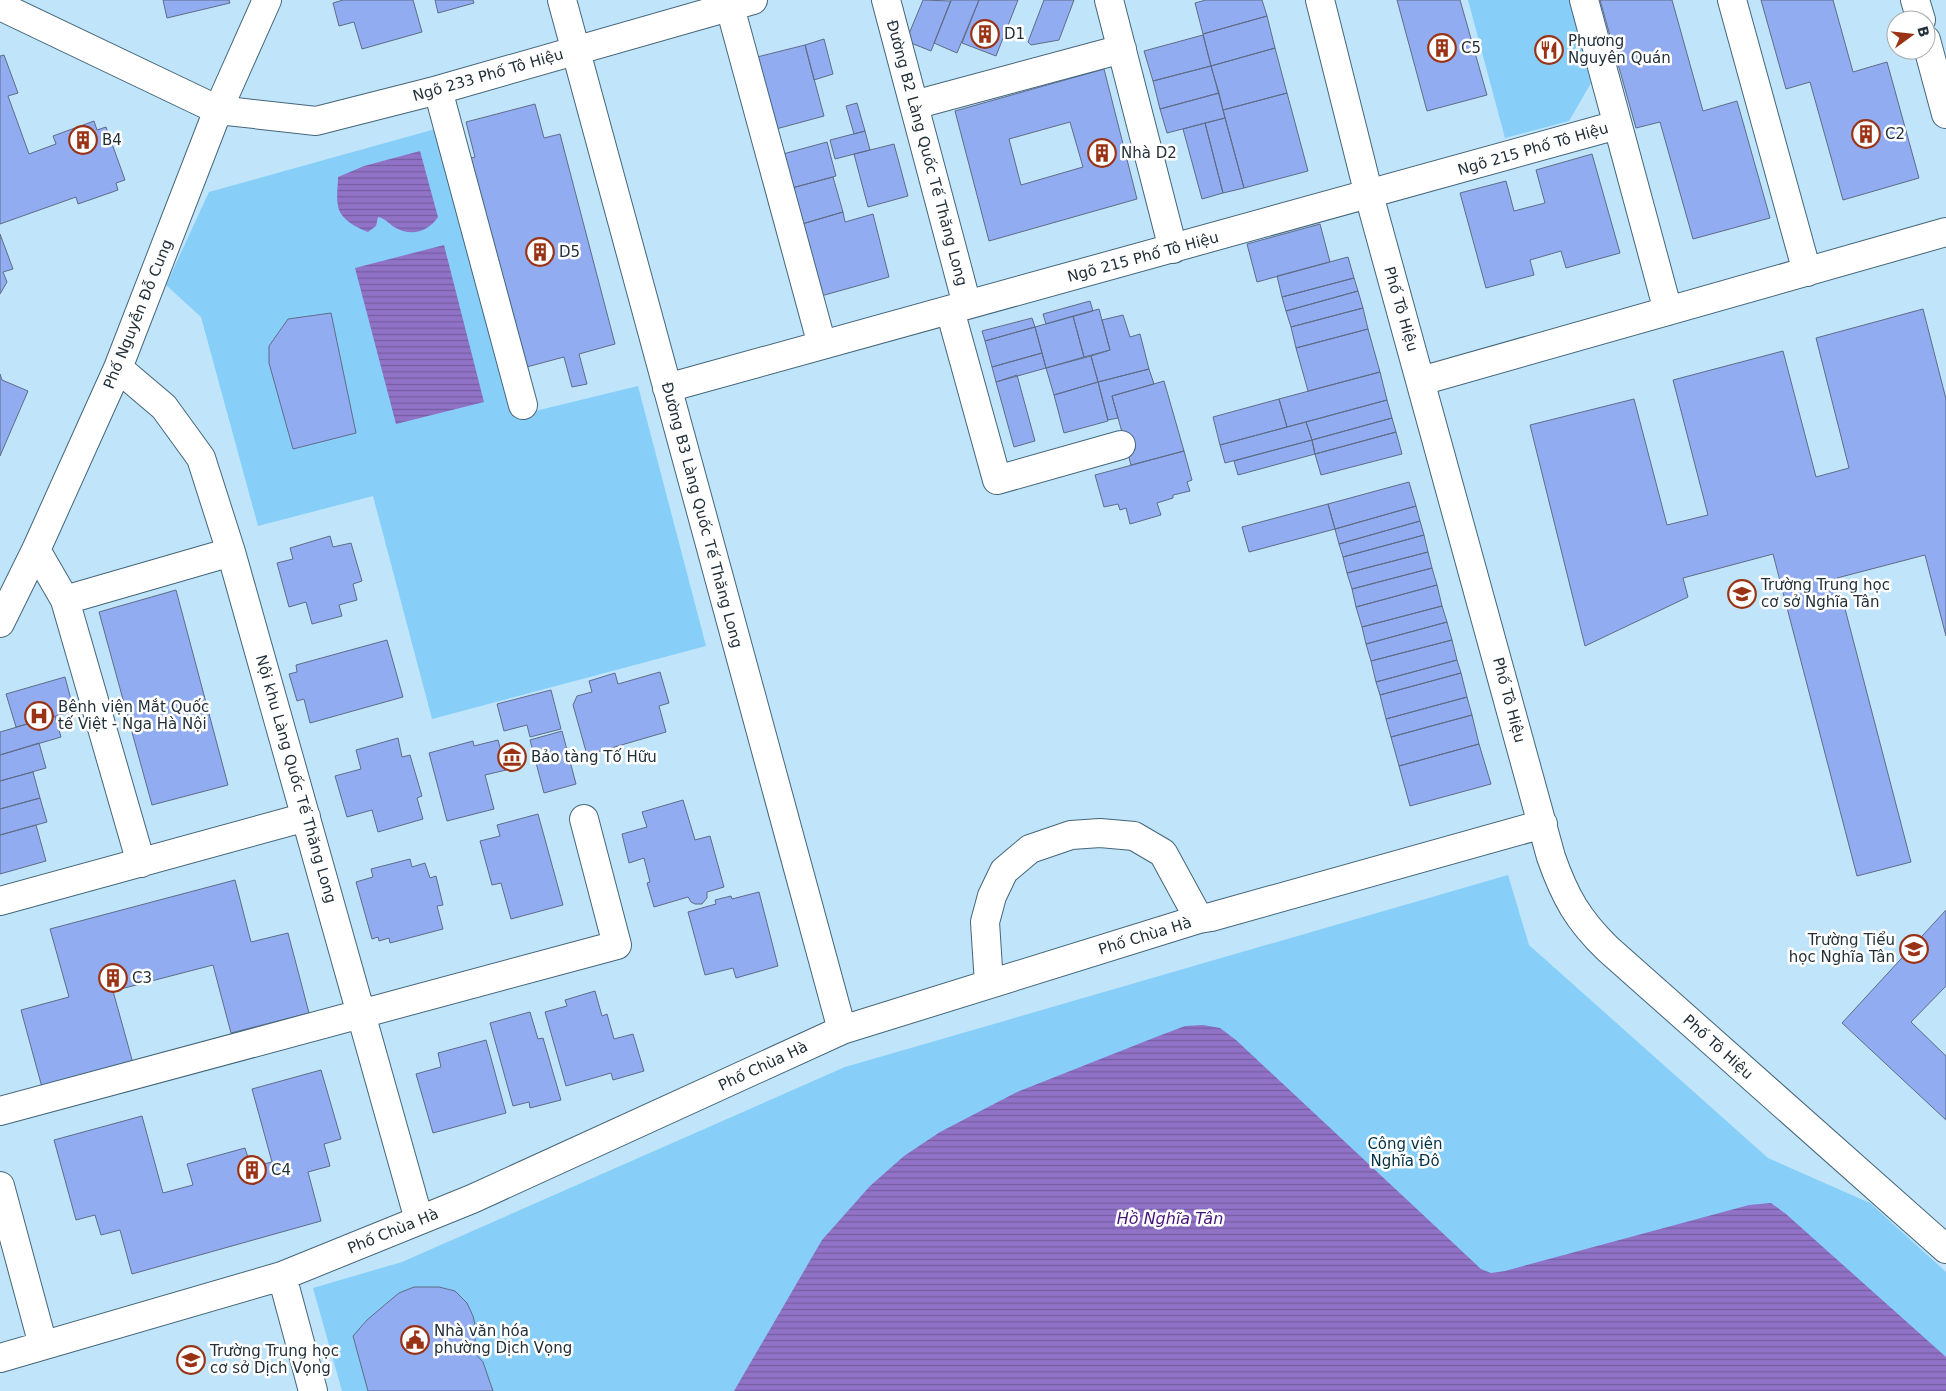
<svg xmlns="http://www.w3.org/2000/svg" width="1946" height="1391" font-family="'DejaVu Sans',sans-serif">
<defs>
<pattern id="water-rules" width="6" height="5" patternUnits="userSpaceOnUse" patternTransform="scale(1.25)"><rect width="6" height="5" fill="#9072c6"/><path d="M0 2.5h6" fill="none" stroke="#755ea2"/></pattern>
</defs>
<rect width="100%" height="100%" fill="#c0e4fa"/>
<path fill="#87cff8" d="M1468,0h101l22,83 -22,38 -64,17z
M439,128l80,287 119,-29 68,260 -274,73 -59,-223 -115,30 -57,-209 -35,-32 43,-93z
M1508,875l21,70 239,213 102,45 76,69v119h-1604l-29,-103 89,-26 443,-195z"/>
<path fill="url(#water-rules)" d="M420,151l18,66c-10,15 -27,20 -44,10 -7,-5 -8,-8 -16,-10l-2,9 -8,6c-11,-4 -28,-13 -30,-26 -2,-9 0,-20 0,-29l26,-11z
M444,245l40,157 -88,22 -41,-156z
M1203,1025l17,3 16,12 245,229 10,4 14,-2 244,-66 22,-2 15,11 160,143v34h-1212l88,-151 48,-54 34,-30 36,-24 77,-40 139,-55 29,-11z"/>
<path fill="#91acf0" stroke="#5f6c89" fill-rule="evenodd" d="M163,0h66l1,3 -63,15z
M343,0h70l9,32 -60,17 -8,-27 -15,4 -6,-23z
M435,0h38l1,3 -36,10z
M923,0l28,1 -20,50 -25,-10z
M979,0l-22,53 -23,-10 17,-43z
M979,0h39l-22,56 -34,-13z
M1044,0h30l-15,40 -28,5 -3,-3z
M1206,0h56l5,16 -64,18 -8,-31z
M1397,0h63l27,95 -60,16z
M1600,0h72l31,111 34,-10 33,117 -77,21 -33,-117 -24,6z
M1761,0h72l20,72 34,-10 32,116 -76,22 -33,-118 -24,7z
M1267,16l8,32 -64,18 -8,-32z
M1203,35l8,31 -58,15 -9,-30z
M824,39l9,35 -19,6 -9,-35z
M805,45l19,71 -48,13 -19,-72z
M1275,48l12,45 -64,17 -12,-44z
M4,55l14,38 -10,3 21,58 27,-10 -3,-8 41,-15 3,9 9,-3 19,53 -9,3 2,7 -40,14 -2,-7 -76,27v-168z
M1211,66l8,27 -59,16 -7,-28z
M1104,69l33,130 -148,42 -34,-130zM1070,122l13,45 -62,18 -12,-46z
M1219,93l6,25 -58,15 -7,-24z
M1287,93l21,78 -64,17 -21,-78z
M857,103l8,28 -11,3 -8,-28z
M535,104l9,34 16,-4 55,210 -36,10 8,30 -15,3 -8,-30 -45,12 -55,-209 11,-3 -9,-35z
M1225,118l19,70 -21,5 -18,-70z
M1205,123l18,70 -21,6 -19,-70z
M865,131l5,19 -35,9 -5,-19z
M827,142l9,34 -44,12 -9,-34z
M894,144l14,52 -40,11 -14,-53z
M1592,154l28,99 -54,15 -5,-17 -31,9 4,15 -48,13 -26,-95 46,-12 8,30 31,-8 -9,-33z
M833,177l10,35 -41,12 -10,-36z
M843,212l2,10 28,-8 16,63 -68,19 -19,-72z
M1320,224l10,38 -73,20 -10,-38z
M0,234l13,35 -10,3 4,10 -7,12z
M1348,257l6,21 -72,19 -5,-21z
M1354,278l4,13 -72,20 -4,-14z
M1358,291l5,17 -72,19 -5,-16z
M1090,301l3,10 -47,13 -3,-10z
M1363,308l5,21 -72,19 -5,-21z
M1099,309l11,41 -26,7 -11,-41z
M1923,309l23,90v237l-21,-81 -88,23 74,284 -54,14 -84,-322 -90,24 5,19 -103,49 -55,-221 104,-26 33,126 41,-10 -35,-135 110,-29 33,126 33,-9 -33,-130z
M331,313l25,120 -63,16 -24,-86v-17l19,-27z
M1123,315l7,22 10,-3 9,35 -51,13 -7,-26 19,-6 -8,-30z
M1073,316l11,41 -38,11 -11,-41z
M1032,318l3,9 -50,14 -3,-10z
M1035,327l7,26 -50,14 -7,-26z
M1368,329l12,43 -72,19 -12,-43z
M1042,353l4,15 -50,14 -4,-15z
M1091,356l7,26 -44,13 -8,-27z
M1149,369l5,15 -42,12 6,22 -10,2 -10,-38z
M1380,372l7,28 -100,27 -8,-28z
M0,374l2,6 26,11 -28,65z
M1017,375l18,66 -21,6 -18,-65z
M1164,381l20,70 -53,14 -19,-69z
M1098,382l10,39 -44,12 -10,-38z
M1279,399l8,28 -67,18 -7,-28z
M1387,400l5,18 -80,22 -6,-18z
M1392,418l4,14 -81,22 -3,-14z
M1306,422l6,18 -87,23 -5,-18z
M1396,432l6,22 -81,21 -6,-21z
M1312,440l3,14 -77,21 -4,-14z
M1184,451l8,29 -5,2 3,9 -17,4v3l-16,5 4,12 -31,9 -4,-16 -6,2 -2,-6 -14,3 -9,-32z
M1409,482l7,24 -81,23 -7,-25z
M1328,504l7,25 -86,23 -7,-25z
M1416,506l4,15 -81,23 -4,-15z
M1420,521l4,14 -81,22 -4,-13z
M1424,535l4,17 -81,21 -4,-16z
M330,536l3,11 18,-4 11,38 -9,3 4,16 -18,5 3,11 -30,8 -6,-22 -17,5 -12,-44 16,-4 -3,-11z
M1428,552l4,16 -80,21 -5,-16z
M1432,568l5,17 -81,22 -4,-18z
M1437,585l5,21 -80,21 -6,-20z
M176,590l52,195 -76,20 -53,-193z
M1442,606l5,16 -81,22 -4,-17z
M1447,622l5,18 -81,21 -5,-17z
M387,640l16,57 -93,26 -6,-24 -7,2 -8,-27 8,-2 -1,-7z
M1452,640l5,20 -81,22 -5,-21z
M1457,660l4,13 -81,22 -4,-13z
M660,672l9,31 -10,3 7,26 -79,23 -14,-50 4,-9 15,-4 -3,-11 26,-8 3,11z
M1461,673l6,24 -81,22 -6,-24z
M65,677l9,34 -58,16 -10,-33z
M551,690l10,39 -31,8 -3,-12 -23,6 -7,-27z
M1467,697l5,18 -81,22 -5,-18z
M1472,715l7,29 -80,22 -8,-29z
M55,716l6,21 -61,18v-23z
M562,731l14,53 -32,9 -14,-53z
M398,738l4,19 8,-2 12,41 -5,2 6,21 -45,13 -6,-22 -25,7 -12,-41 26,-7 -5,-19z
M498,740l8,30 -21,5 9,34 -47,12 -18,-68 44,-12 1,5z
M39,743l7,25 -46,13v-26z
M1479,744l12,40 -81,22 -11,-40z
M33,772l7,26 -40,11v-28z
M40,798l7,24 -47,13v-26z
M683,800l12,40 15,-4 14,51 -17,5v6l-5,6h-7l-4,-2 -3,-5 -34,10 -7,-24 3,-1 -6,-24 -15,5 -7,-29 25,-7 -5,-15z
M538,814l25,91 -52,14 -10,-36 -9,2 -12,-44 20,-5 -3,-11z
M36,825l10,36 -46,13v-39z
M410,859l2,8 13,-4 5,15 6,-2 7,29 -6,1 6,23 -53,14 -1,-5 -10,3 -1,-4 -6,2 -16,-57 17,-5 -2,-8z
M235,880l16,62 37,-9 21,80 -78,20 -18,-68 -100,26 21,76 -91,24 -22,-81 48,-13 -19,-68z
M759,892l19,74 -42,12 -3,-10 -28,7 -17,-63 28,-8 -1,-4 16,-4 1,3z
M1946,910v76l-35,36 35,34v64l-104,-97z
M595,991l7,25 5,-2 7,25 19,-5 11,37 -31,9 -2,-7 -45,13 -21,-74 22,-6 -2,-6z
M530,1012l8,27 5,-1 18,62 -31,8 -1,-6 -16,4 -23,-83z
M486,1040l20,73 -73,20 -17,-59 25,-7 -3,-14z
M321,1070l20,69 -17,5 6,22 -22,6 13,49 -189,53 -12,-44 -19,5 -6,-20 -19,5 -22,-80 88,-24 21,77 30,-8 -6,-21 58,-16 6,19 21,-5 -20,-73z
M414,1287h25l16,4 12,12 6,13 3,13 -2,23 9,10 10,29h-125l-15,-55 14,-16 20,-17 12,-10z"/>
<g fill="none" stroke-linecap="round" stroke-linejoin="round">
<defs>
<path id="minor" d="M562,0l280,1030
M886,0l81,305
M1109,0l64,249
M1320,0l49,195 182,662c14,40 27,63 57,92l338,300
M1584,0l84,311
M1732,0l75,272
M1915,0l6,20
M0,6l218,104 98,11 122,-31 315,-90
M730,7l92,338
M1926,40l20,74
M438,90l85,315
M914,105l208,-56
M950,310l47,170 124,-35
M118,368l46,39 37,51 30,94 188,668
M1421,381l525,-149
M667,388l950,-263
M36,550l29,50 76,263
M65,600l166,-48
M0,623l36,-73 82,-182 100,-258 49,-110
M0,901l306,-84
M989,984l-4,-62 7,-26 12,-25 26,-22 41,-14 29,-2 34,3 29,17 36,66
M0,1111l617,-166 -33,-126
M0,1186l43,159
M282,1276l31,115
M0,1358l282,-82 190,-77 370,-169 357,-111 12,-2 332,-93"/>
</defs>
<use href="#minor" stroke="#456679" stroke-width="30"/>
<use href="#minor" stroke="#fff" stroke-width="28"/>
</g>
<defs>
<symbol id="building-ring" viewBox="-11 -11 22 22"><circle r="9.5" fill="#fff" stroke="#9a3315" stroke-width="1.5"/><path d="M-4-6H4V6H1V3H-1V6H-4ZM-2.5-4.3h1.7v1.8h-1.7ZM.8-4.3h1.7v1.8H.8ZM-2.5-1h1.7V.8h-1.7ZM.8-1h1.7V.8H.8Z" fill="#9a3315"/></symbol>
<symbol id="restaurant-ring" viewBox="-11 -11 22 22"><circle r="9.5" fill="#fff" stroke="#9a3315" stroke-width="1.5"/><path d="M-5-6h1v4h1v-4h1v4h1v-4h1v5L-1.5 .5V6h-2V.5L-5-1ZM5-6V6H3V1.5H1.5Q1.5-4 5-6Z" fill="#9a3315"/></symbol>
<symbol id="school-ring" viewBox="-11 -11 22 22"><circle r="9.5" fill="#fff" stroke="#9a3315" stroke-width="1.5"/><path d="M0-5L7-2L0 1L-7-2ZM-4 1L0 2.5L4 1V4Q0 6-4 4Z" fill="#9a3315"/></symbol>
<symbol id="hospital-ring" viewBox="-11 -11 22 22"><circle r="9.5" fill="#fff" stroke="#9a3315" stroke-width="1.5"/><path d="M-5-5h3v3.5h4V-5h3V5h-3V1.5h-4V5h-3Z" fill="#9a3315"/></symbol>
<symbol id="museum-ring" viewBox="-11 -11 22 22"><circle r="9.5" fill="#fff" stroke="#9a3315" stroke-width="1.5"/><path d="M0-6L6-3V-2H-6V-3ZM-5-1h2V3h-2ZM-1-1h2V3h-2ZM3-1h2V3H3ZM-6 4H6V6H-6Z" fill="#9a3315"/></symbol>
<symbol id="civic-ring" viewBox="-11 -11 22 22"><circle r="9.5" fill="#fff" stroke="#9a3315" stroke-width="1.5"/><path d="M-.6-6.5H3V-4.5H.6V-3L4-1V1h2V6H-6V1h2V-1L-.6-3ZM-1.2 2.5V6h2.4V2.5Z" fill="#9a3315"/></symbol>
</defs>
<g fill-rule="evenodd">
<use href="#building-ring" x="969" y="18" width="32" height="32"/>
<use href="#building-ring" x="1426" y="32" width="32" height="32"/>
<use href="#restaurant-ring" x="1533" y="34" width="32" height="32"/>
<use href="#building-ring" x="1850" y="118" width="32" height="32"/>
<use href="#building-ring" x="67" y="124" width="32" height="32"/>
<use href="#building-ring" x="1086" y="137" width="32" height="32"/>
<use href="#building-ring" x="524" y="236" width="32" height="32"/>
<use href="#school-ring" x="1726" y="578" width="32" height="32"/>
<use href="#hospital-ring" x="23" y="700" width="32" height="32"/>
<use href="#museum-ring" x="496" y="741" width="32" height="32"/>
<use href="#school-ring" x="1898" y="933" width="32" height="32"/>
<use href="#building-ring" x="97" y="962" width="32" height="32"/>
<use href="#building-ring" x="236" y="1154" width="32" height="32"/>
<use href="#civic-ring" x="399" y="1324" width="32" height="32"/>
<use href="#school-ring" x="175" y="1344" width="32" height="32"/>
</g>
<g text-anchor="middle" stroke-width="5" stroke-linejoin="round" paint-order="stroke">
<g font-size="15" fill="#223039" stroke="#fff" text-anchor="start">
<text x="1004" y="39">D1</text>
<text x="1568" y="46">Phương<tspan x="1568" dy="17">Nguyên Quán</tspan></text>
<text x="1461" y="53">C5</text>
<text x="1885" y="139">C2</text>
<text x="102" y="145">B4</text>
<text x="1121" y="158">Nhà D2</text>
<text x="559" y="257">D5</text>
<text x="1761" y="590">Trường Trung học<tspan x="1761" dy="17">cơ sở Nghĩa Tân</tspan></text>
<text x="58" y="712">Bệnh viện Mắt Quốc<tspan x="58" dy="17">tế Việt - Nga Hà Nội</tspan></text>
<text x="531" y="762">Bảo tàng Tố Hữu</text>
<text x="1895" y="945" text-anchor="end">Trường Tiểu<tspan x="1895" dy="17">học Nghĩa Tân</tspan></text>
<text x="132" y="983">C3</text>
<text x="271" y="1175">C4</text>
<text x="434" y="1336">Nhà văn hóa<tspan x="434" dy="17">phường Dịch Vọng</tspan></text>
<text x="210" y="1356">Trường Trung học<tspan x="210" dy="17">cơ sở Dịch Vọng</tspan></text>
</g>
<g font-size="15" fill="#223039" stroke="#fff">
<text transform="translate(488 75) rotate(-16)" y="5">Ngõ 233 Phố Tô Hiệu</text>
<text transform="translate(1533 149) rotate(-16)" y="5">Ngõ 215 Phố Tô Hiệu</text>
<text transform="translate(927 153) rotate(75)" y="5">Đường B2 Làng Quốc Tế Thăng Long</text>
<text transform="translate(1143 257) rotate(-15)" y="5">Ngõ 215 Phố Tô Hiệu</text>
<text transform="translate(1401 309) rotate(74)" y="5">Phố Tô Hiệu</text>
<text transform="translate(138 314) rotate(-68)" y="5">Phố Nguyễn Đỗ Cung</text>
<text transform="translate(702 515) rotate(75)" y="5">Đường B3 Làng Quốc Tế Thăng Long</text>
<text transform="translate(1509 700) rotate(75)" y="5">Phố Tô Hiệu</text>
<text transform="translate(296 779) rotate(74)" y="5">Nội khu Làng Quốc Tế Thăng Long</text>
<text transform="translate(1145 936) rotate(-17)" y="5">Phố Chùa Hà</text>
<text transform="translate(1718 1047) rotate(42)" y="5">Phố Tô Hiệu</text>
<text transform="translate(763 1066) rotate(-25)" y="5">Phố Chùa Hà</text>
<text transform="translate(393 1231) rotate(-22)" y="5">Phố Chùa Hà</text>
</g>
<g font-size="15" fill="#003046" stroke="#fff">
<text x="1405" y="1149">Công viên<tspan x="1405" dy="17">Nghĩa Đô</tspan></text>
</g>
<g font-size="16" font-style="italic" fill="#46157c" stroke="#fff">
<text x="1170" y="1224">Hồ Nghĩa Tân</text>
</g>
</g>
<g transform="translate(1911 35) rotate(75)"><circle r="24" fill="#ffffff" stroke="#a7acb0"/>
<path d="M0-4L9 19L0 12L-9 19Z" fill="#9a3315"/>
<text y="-8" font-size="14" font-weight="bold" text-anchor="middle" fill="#223039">B</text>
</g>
</svg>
